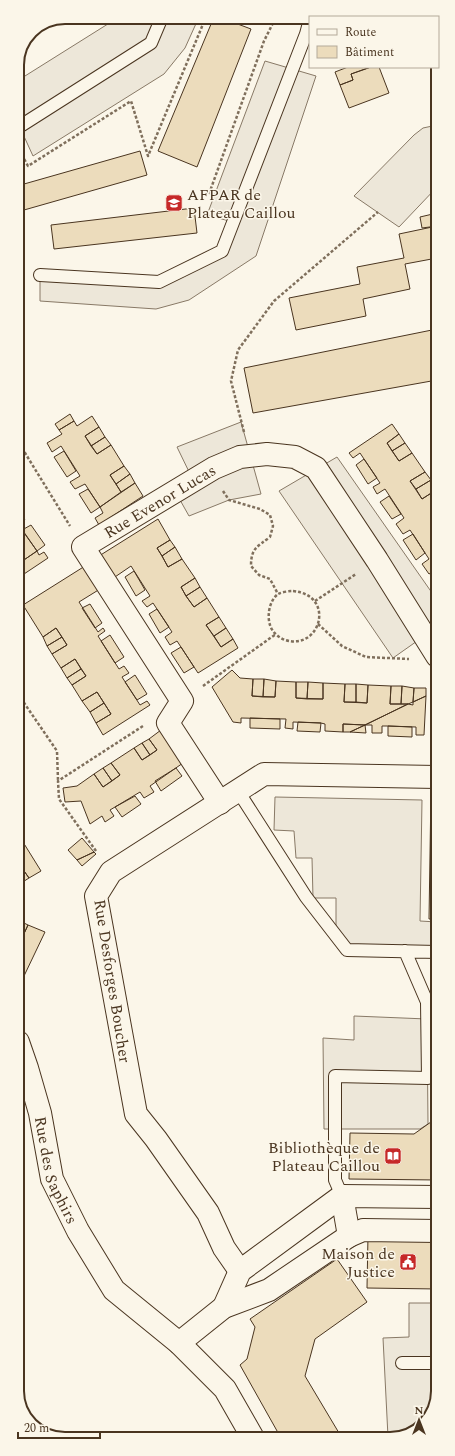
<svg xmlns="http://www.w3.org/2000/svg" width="455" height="1456" font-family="Spectral,serif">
<rect width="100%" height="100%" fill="#fbf6e9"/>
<path fill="#ede7d9" stroke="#887966" d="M119,17h80l-14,31 -21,26 -131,82 -16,-35v-40z
M265,61l51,15 -60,180 -67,44 -33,9 -116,-8v-26l118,7 64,-31 11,-29 -26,-7z
M437,125v62l-38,40 -45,-31 60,-61 9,-7z
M241,422l20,72 -32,6 -40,16 -14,-25 18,-11 -16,-33z
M337,457l100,143v27l-44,31 -114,-167z
M275,797l147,3 -2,121 17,1v30l-90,-2 -11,-14v-38h-23l-1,-40h-16l-2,-27 -20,-1z
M354,1016l73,3 1,105 -8,5h-96l-1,-91 31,2z
M409,1303h29v89l-10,29 -26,16h-14l-5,-99 26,-1z"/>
<path fill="#ecdcbc" stroke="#4a3520" d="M214,17h5l32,12 -54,138 -39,-16z
M348,67h23l-20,7 2,6 -13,5 -5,-13z
M371,67h8l10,26 -40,15 -9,-23 13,-5 -2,-6z
M140,151l7,24 -130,37v-26z
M194,208l3,25 -143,16 -3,-24z
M437,213v13l-15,2 -2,-11z
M437,226v32l-32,6 5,25 -47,10 3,17 -70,14 -7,-32 71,-14 -3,-17 47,-9 -5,-24z
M432,330l5,25v25l-184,33 -9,-45z
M70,414l4,7 -15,9 -4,-6z
M92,416l7,11 -14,9 12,18 14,-9 13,21 -14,9 11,17 -21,15 -15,-23 -10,5 -5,-7 10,-6 -19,-30 -9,6 -5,-9 15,-9 -3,-4 15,-9 3,5z
M392,424l7,10 -12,9 12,18 13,-8 13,19 -15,9 12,18 14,-9 1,2v24l-2,1 2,3v52l-1,-2 -7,4 -7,-10 7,-5 -19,-29 -7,4 -7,-10 8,-6 -19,-29 -8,5 -4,-7 7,-4 -20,-30 -7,5 -4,-5z
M99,427l6,10 -14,9 -6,-10z
M399,434l6,9 -13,8 -5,-8z
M105,437l6,8 -14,9 -6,-8z
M405,443l7,10 -13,8 -7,-10z
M64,451l12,20 -9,6 -13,-20z
M364,459l13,19 -9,6 -12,-19z
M124,466l6,8 -14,10 -6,-9z
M425,472l6,8 -15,9 -6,-8z
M130,474l5,9 -14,9 -5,-8z
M431,480l5,10 -14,9 -6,-10z
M135,483l8,13 -44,29 -4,-7 8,-5 -3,-6z
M88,489l12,18 -9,6 -12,-19z
M389,496l12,18 -9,5 -12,-17z
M20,513l5,7 -6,5 18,26 -19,13v-50z
M158,519l12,21 -13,8 5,8 6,11 14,-8 13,19 -14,9 5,9 8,11 13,-9 12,19 -13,8 15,22 12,-8 5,9 -40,25 -21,-32 -7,4 -5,-8 7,-5 -19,-29 -6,4 -5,-6 8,-5 -19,-30 -19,13 -13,-23z
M31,525l14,20 -8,6 -15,-21z
M413,534l12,19 -9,7 -13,-20z
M170,540l5,7 -13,9 -5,-8z
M175,547l7,12 -14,8 -6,-11z
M37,551l2,4 5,-3 4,6 -30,20v-14z
M85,566l15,23 -21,13 19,30 5,-4 2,3 -7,5 21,33 5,-3 5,7 -7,4 18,28 7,-4 3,4 -47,30 -7,-12 15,-9 -14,-22 -15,9 -10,-16 14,-9 -11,-17 -14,9 -9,-14 15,-9 -11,-17 -13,9 -20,-32z
M134,571l11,19 -9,6 -11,-19z
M437,576v14l-6,-10z
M195,578l5,9 -14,9 -5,-9z
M200,587l7,11 -13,9 -8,-11z
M90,604l12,19 -7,5 -13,-20z
M157,609l12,18 -9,6 -11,-19z
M219,617l7,11 -12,8 -8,-11z
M56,628l6,9 -15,9 -4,-9z
M226,628l7,11 -12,8 -7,-11z
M110,635l14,22 -9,6 -14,-22z
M62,637l5,8 -15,9 -5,-8z
M181,647l13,20 -10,6 -13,-20z
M75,659l6,10 -14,9 -6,-10z
M81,669l5,7 -14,9 -5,-7z
M232,670l8,8 13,1 -1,17 23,1 1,-16 20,1v16l27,1v-16l22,1 -1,18 23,1 1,-18 23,1 -1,18h18l-43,21 -22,-1v8l-18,-1v-7l-4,-1 -28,-1v7l-8,-1 1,-9 -45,-1v5l-8,-1 -21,-35z
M135,675l12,19 -10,6 -12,-18z
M253,679h11l-1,18 -11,-1z
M264,679l12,2 -1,16h-12z
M296,682h12l-1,17 -11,-1z
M308,682l15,1v16h-16z
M345,684h11v18h-12z
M356,684l12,1 -1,18 -11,-1z
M391,686h11l-1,18h-11z
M402,686l12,2 -1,14 -5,2h-7z
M414,688h12v8l-13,6z
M97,692l7,11 -14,9 -8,-11z
M426,696l-2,39h-8v-8l-28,-1h-6v7h-10v-8h-7l43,-21 5,1v-3z
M104,703l7,11 -15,9 -6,-11z
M250,718l30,1v10l-30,-1z
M298,722l23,1 -1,9 -23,-1z
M343,724l22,1 -15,7h-7z
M365,725l1,8 -16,-1z
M388,726l24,1v10l-24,-1z
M161,730l22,33 -33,23 4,6 -10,6 -4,-6 -30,18 4,6 -9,6 -3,-6 -12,8 -9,-23 -16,1 -2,-14 14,-2 17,-12 9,13 17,-12 -9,-12 23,-15 8,12 15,-10 -8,-11z
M149,739l8,11 -7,5 -8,-12z
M142,743l8,12 -8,5 -8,-12z
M111,763l9,12 -8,6 -9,-13z
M103,768l9,13 -9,6 -9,-13z
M176,768l6,8 -21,15 -6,-10z
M431,789h6v130h-8z
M135,796l6,8 -19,13 -7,-10z
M18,834l23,37 -12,7 -7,-10 -4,2z
M82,838l12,14 -17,8 -9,-10z
M94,852l2,2 -14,12 -5,-6z
M22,868l7,10 -11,7v-15z
M18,920l10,5 -6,13 -4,-2z
M28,925l17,7 -21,44 -6,-3v-37l4,2z
M437,1039h1v47h-2z
M438,1117v63l-89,-1 1,-46 64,1z
M368,1235l70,1v53l-71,-1z
M337,1259l30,43 -52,37 -10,37 37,62h-61l-41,-73 7,-6 8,-32 -5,-8z"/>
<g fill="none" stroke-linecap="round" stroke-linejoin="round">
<defs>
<path id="service" d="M22,125l129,-82 11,-26
M40,275l119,7 63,-31 84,-217 4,-15
M238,791l68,106 41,53 90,2
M342,1196l-7,-16v-104l93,2 -1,-76 -22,-51
M402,1363h36"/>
<g id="minor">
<path id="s1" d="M220,803l-52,-80 14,-22 -99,-154 131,-79 26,-11 27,-3 28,3 21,11 61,92 60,96"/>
<path id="s2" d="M18,1042l9,26 13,45 12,66 26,52 36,59 65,53 46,46 28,49"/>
<path d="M342,1196l7,40"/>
<path d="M240,1271l-16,-23 -16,-35 -52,-74 -20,-25 -40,-218 15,-24 153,-98 173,3"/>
<path d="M224,1307l16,-36 102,-75 96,1"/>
<path d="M179,1343l45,-36 45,-17 80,-54 14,-6 75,1"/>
</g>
</defs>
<use href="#service" stroke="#4a3520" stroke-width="14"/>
<use href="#minor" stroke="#4a3520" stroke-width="24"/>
<path stroke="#7f6f5c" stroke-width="2.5" stroke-dasharray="3 2" stroke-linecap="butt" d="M29,35l3,-5
M17,91l5,11
M17,146l11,20 103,-65 17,55 58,-139
M209,194l55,-153 12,-24
M244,432l-13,-51 7,-31 36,-49 104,-89
M22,448l48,78
M223,491l6,9 31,9 10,6 3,11 -3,11c-13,10 -19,11 -19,29l8,9 11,4 8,15
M293,591c43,4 28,60 -8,49 -6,-2 -13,-8 -15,-15 -3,-9 -1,-24 8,-31 4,-2 11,-3 15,-3z
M315,601l41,-27
M318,624l24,22 24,11 43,2
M203,686l73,-52
M18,694l39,57 1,29
M96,851l-37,-52 -1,-18 85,-55"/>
<use href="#service" stroke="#fbf6e9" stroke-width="12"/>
<use href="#minor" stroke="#fbf6e9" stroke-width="22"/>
</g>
<defs>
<symbol id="university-square" viewBox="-11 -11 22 22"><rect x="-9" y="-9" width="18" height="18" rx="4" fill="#c62828" stroke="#fbf6e9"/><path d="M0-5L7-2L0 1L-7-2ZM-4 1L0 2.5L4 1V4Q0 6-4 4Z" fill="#fff"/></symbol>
<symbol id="library-square" viewBox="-11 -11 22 22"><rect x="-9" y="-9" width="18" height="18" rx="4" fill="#c62828" stroke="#fbf6e9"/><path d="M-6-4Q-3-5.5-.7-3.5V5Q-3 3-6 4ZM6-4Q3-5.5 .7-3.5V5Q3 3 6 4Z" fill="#fff"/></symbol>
<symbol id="civic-square" viewBox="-11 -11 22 22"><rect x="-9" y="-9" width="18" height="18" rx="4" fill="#c62828" stroke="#fbf6e9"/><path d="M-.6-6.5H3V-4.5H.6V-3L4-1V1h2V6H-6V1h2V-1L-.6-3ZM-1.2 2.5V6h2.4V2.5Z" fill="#fff"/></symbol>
</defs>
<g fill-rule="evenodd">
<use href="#university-square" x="164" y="193" width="20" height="20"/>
<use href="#library-square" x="383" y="1146" width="20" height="20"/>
<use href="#civic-square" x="398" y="1252" width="20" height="20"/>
</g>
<g text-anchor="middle" stroke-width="3" stroke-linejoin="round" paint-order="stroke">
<g font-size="16" fill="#4a3520" stroke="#fbf6e9" text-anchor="end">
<text x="187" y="200" text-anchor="start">AFPAR de<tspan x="187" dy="18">Plateau Caillou</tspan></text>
<text x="380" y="1153">Bibliothèque de<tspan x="380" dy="18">Plateau Caillou</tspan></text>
<text x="395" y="1259">Maison de<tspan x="395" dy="18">Justice</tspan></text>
</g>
<g font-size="16" fill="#4a3520" stroke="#fbf6e9">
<text dy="6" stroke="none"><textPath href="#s1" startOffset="394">Rue Evenor Lucas</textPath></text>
<text transform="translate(113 981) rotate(81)" y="6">Rue Desforges Boucher</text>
<text dy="6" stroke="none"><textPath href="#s2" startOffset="134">Rue des Saphirs</textPath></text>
</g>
</g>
<path d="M0 0H455V1456H0ZM65 24H390A41 41 0 0 1 431 65V1391A41 41 0 0 1 390 1432H65A41 41 0 0 1 24 1391V65A41 41 0 0 1 65 24Z" fill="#fbf6e9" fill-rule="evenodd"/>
<path fill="none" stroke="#4a3520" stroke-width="2" d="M65 24H390A41 41 0 0 1 431 65V1391A41 41 0 0 1 390 1432H65A41 41 0 0 1 24 1391V65A41 41 0 0 1 65 24Z"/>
<rect x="309" y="16" width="130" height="52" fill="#fbf6e9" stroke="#b4a999"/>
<rect x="317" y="29" width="20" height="6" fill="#fbf6e9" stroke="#b4a999"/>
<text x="345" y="36" font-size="12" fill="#4a3520">Route</text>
<rect x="317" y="46" width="20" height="12" fill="#ecdcbc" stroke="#b4a999"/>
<text x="345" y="56" font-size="12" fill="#4a3520">Bâtiment</text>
<g transform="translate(419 1420)" stroke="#fbf6e9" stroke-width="3" paint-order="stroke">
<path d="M0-3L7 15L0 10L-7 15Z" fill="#4a3520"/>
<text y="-6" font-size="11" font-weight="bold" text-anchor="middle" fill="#4a3520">N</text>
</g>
<path d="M18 1432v6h82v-6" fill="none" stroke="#4a3520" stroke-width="2"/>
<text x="24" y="1432" font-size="12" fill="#4a3520" stroke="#fbf6e9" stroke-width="3" paint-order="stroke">20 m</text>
</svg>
